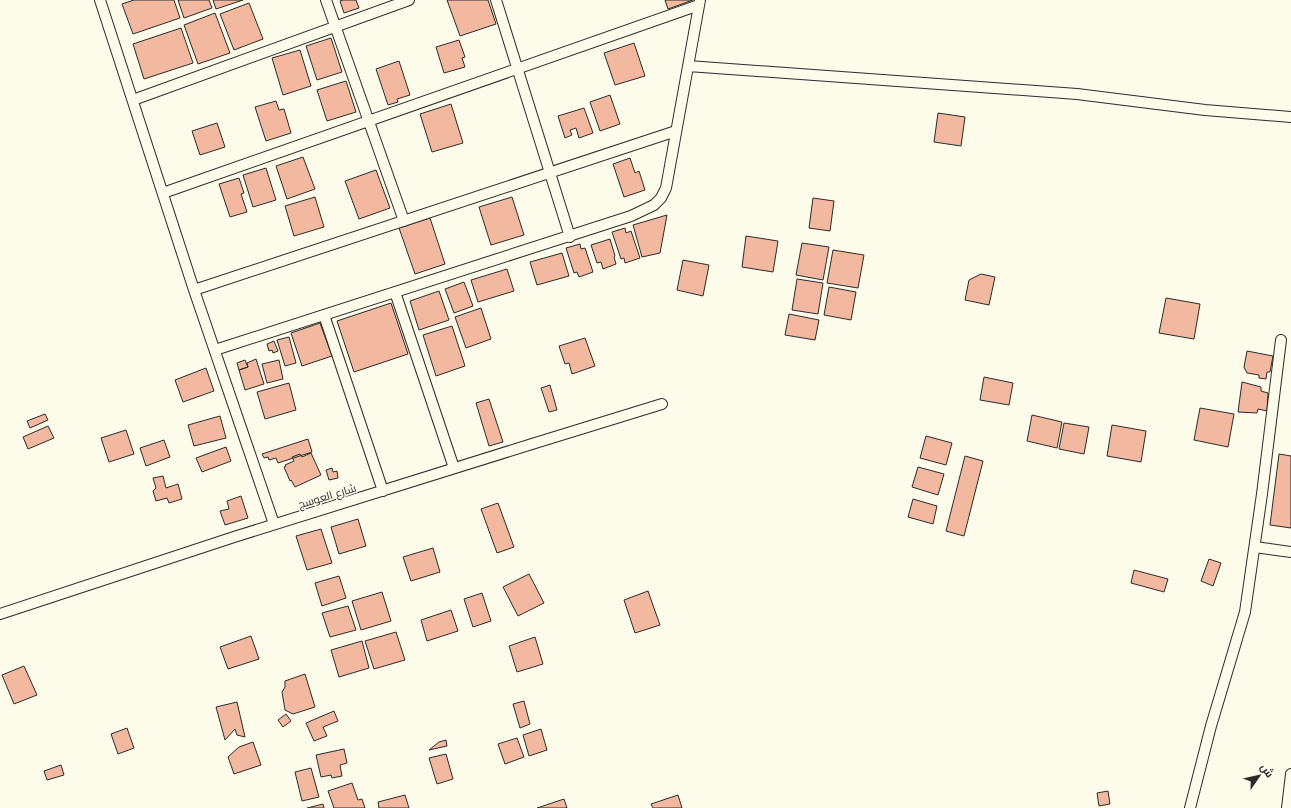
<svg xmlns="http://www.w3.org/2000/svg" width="1291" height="808" font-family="Jost,Cairo,sans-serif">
<rect width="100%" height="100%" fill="#fdfbea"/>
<path fill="#f2b8a0" stroke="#2b2b2b" d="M134,0h40l6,18 -47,16 -11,-30z
M178,0h31l3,8 -28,10z
M213,0h30l-27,9z
M343,0h13l3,8 -15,5 -4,-12z
M447,0h41l8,24 -36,12z
M665,0h28l-25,9z
M249,3l14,36 -29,11 -14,-36z
M215,13l15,40 -32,11 -14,-39z
M181,28l12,35 -49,16 -11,-35z
M331,38l11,34 -25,8 -11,-34z
M459,40l6,17 -3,1 3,9 -21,6 -8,-26z
M634,43l11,33 -30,9 -11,-32z
M300,50l11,36 -28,9 -11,-37z
M399,61l11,34 -13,4 1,3 -10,3 -12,-36z
M346,81l10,31 -29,9 -10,-31z
M610,95l10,29 -20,7 -10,-29z
M276,101l3,9 5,-1 7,24 -25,8 -11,-34z
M451,104l12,39 -31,9 -12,-38z
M584,108l9,25 -14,5 -3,-10 -6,2 2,5 -7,3 -7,-22z
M938,113l27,4 -4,29 -27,-4z
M217,123l8,24 -25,8 -8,-24z
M303,157l12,32 -28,10 -11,-33z
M630,158l5,15 4,-2 6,19 -21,7 -11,-33z
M266,168l10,32 -23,7 -10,-32z
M376,170l14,38 -31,11 -14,-38z
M239,178l5,15 -3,1 6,18 -17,5 -11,-33z
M315,197l9,30 -30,9 -9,-30z
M512,197l12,38 -33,10 -12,-38z
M813,198l21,3 -4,30 -21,-3z
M667,215l-7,38 -18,4 -9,-32z
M430,218l15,46 -30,10 -16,-46z
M625,228l1,5 5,-2 9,27 -15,5 -1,-5 -3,1 -9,-27z
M746,236l32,5 -5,31 -31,-5z
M610,239l5,17 -1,1 2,7 -13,5 -2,-7 -4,1 -6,-18z
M802,243l27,4 -6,33 -27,-5z
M580,244l1,5 4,-1 8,24 -14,5 -2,-5 -3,1 -8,-25z
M833,250l31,5 -6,33 -31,-5z
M562,253l7,23 -32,9 -7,-23z
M683,260l26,5 -6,31 -26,-6z
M507,269l7,22 -36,11 -7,-22z
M981,274l14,3 -6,28 -24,-5 4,-20z
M797,279l26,4 -5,31 -26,-4z
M464,282l9,24 -19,7 -9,-24z
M829,287l27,5 -5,28 -27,-5z
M439,291l10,29 -30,10 -9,-29z
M1166,298l34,6 -6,35 -35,-6z
M391,303l17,51 -54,18 -17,-51z
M481,308l10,31 -25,9 -11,-31z
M789,314l30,6 -4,20 -30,-5z
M320,323l12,33 -30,10 -11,-33z
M452,326l13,40 -29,10 -13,-41z
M289,337l7,26 -11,3 -8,-26z
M585,338l10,28 -23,8 -3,-11 -4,1 -6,-18z
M274,341l4,10 -5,2 -1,-3 -3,1 -2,-7z
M1247,351l26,5 -3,16h-3l-1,7 -7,-1v-3l-12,-2 -3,-6z
M256,359l8,25 -19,6 -6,-20 9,-3 -1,-4z
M245,360l3,7 -9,3 -2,-7z
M279,360l4,19 -16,4 -5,-19z
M206,368l8,23 -31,11 -8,-22z
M984,377l29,6 -4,22 -29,-5z
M1242,382l19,5v4l7,2 -1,18 -9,-2 -1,4 -19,-1z
M289,383l7,27 -31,9 -8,-27z
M550,385l7,25 -8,2 -8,-24z
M489,399l14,43 -14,4 -13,-43z
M1200,408l34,6 -6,33 -34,-7z
M45,414l3,6 -18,8 -3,-7z
M1032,415l30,7 -5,26 -30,-7z
M220,416l6,22 -32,8 -6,-21z
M1064,423l25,4 -5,27 -25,-5z
M1112,425l34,6 -5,31 -34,-6z
M48,426l6,12 -26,11 -5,-12z
M126,430l8,24 -25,8 -8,-24z
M926,436l26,7 -6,22 -26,-7z
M308,439l4,13 -34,11 -2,-5 -7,2 -1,-3 -4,1 -2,-4z
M164,440l6,17 -24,9 -6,-18z
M226,447l5,14 -29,11 -6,-14z
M311,453l10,22 -26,12 -4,-7 -1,1 -6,-14 2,-1 -1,-1 9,-4 -2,-4 8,-3 2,3z
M1279,454l12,2v72l-21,-3z
M965,456l18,5 -19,75 -18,-5z
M918,467l26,7 -6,21 -26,-8z
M332,468l1,4 4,-1 1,7 -9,2 -3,-10z
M163,476l3,12 12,-4 4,15 -13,4 -2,-5 -11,3 -3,-10 3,-3 -3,-10z
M241,496l7,22 -23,7 -5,-14 9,-2 -2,-8z
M913,499l24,7 -4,18 -25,-7z
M498,503l16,44 -17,6 -16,-44z
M358,519l8,27 -27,8 -8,-27z
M321,529l11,34 -25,7 -11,-34z
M433,548l7,24 -29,9 -8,-24z
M1209,559l12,4 -8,23 -12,-5z
M1134,570l34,9 -4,13 -33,-9z
M529,574l15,29 -26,13 -15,-29z
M339,576l7,22 -24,8 -7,-23z
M648,591l12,34 -25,8 -11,-33z
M382,592l9,29 -30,9 -9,-29z
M482,593l9,28 -18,6 -9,-28z
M348,606l8,24 -26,7 -8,-24z
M451,610l7,21 -31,10 -6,-21z
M396,632l9,28 -31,9 -9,-28z
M251,636l8,23 -31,10 -8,-22z
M535,637l8,27 -26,8 -8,-26z
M362,641l7,27 -30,9 -8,-27z
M24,666l13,29 -23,9 -12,-29z
M305,674l10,33 -22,7 -8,-4 -3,-18 3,-5v-6z
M524,701l6,23 -10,4 -7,-24z
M237,702l8,35 -8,-2 -2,-6 -10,11 -9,-33z
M334,711l4,10 -15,6 4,9 -13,5 -8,-18z
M286,714l5,7 -8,6 -5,-7z
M127,728l7,20 -16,6 -7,-20z
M541,729l6,21 -18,6 -6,-21z
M517,738l7,19 -19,7 -7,-20z
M446,740l1,6 -18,4 10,-8z
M253,742l8,23 -27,9 -6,-17 11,-10z
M344,749l3,14 -7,2 2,11 -10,2 -1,-3 -10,2 -5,-22z
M446,754l7,25 -16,5 -8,-26z
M61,765l3,10 -17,5 -3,-9z
M311,768l8,29 -17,4 -7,-29z
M352,783l6,17 4,-1 3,9h-31l-6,-17z
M1108,791l2,13 -11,2 -2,-13z
M405,795l4,13h-30l-1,-6z
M678,795l4,13h-29l-2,-4z
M564,799l3,9h-30z
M323,804l1,4h-17z"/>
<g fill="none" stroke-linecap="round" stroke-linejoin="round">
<defs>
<path id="street" d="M100,0l94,290 80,234
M326,0l78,221
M496,0l74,237
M688,66l389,28 128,16 86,7
M133,100l276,-100
M163,193l536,-188
M194,290l482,-159
M395,292l59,176
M324,315l59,176
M215,350l416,-134 23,-11 7,-7 5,-10 34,-188
M1255,547l36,5
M0,614l234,-77 298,-93 130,-40
M1190,808l21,-82 34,-114 17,-118 19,-154
M1287,808l4,-34"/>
</defs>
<use href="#street" stroke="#2b2b2b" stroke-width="12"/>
<use href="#street" stroke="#fdfbea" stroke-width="10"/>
</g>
<g text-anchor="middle" stroke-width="3" stroke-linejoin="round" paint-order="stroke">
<g font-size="11" fill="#2b2b2b" stroke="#fdfbea">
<text transform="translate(327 496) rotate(-17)" y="4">شارع العوسج</text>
</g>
</g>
<g transform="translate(1259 776) rotate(56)" stroke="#fdfbea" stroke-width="3" paint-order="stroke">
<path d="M0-3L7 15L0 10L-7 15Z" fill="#2b2b2b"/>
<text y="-6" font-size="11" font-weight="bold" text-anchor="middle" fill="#2b2b2b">ش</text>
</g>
</svg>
